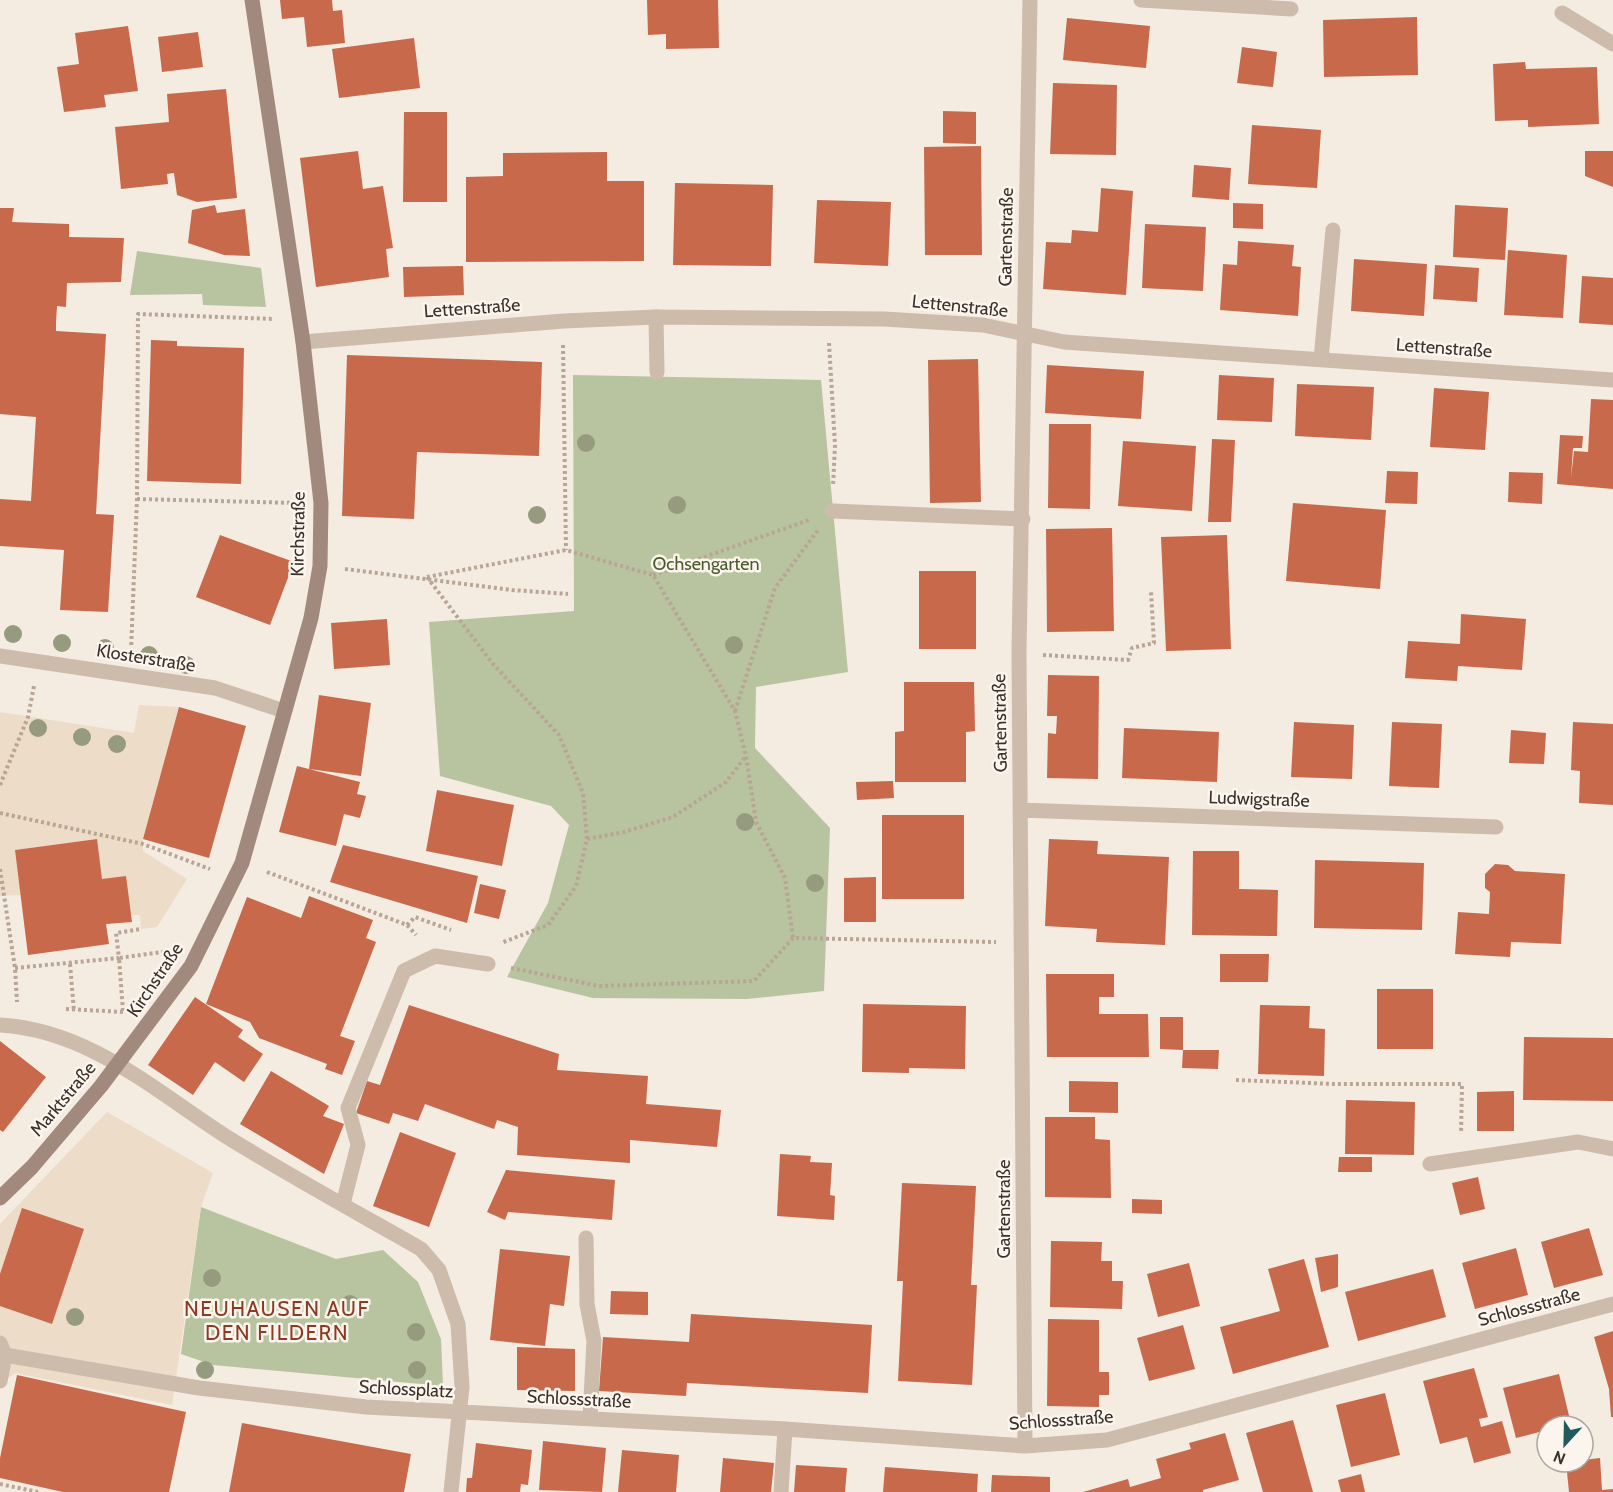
<svg xmlns="http://www.w3.org/2000/svg" width="1613" height="1492" font-family="Cabin,sans-serif">
<rect width="100%" height="100%" fill="#f4ebe1"/>
<path fill="#b8c4a0" d="M137,251l124,17 5,39 -63,-2 -1,-11 -72,1z
M573,375l248,5 27,292 -92,15 -1,61 75,80 -6,163 -77,8 -154,-1 -86,-21 41,-74 21,-78 -18,-19 -111,-30 -11,-154 145,-11z
M201,1207l135,52 47,-9 35,32 23,57 2,47 -230,-21 -32,-11z"/>
<path fill="#ecdcc8" d="M139,705l40,2 -36,132v12l44,28 -30,48 -16,2 -1,-14h-9l-29,-36 -6,-40 -81,11 6,45 -21,1v-184l134,21z
M107,1112l106,61 -12,34 -29,198 -157,-32 -15,11v-160z"/>
<path fill="#c8694b" d="M280,0h52l1,11 9,-1 3,33 -38,4 -3,-30 -22,2z
M647,0h71l1,48 -53,1v-15l-18,1z
M1417,17l1,58 -94,2 -1,-57z
M1067,18l83,8 -4,42 -83,-8z
M128,26l10,65 -34,4 2,12 -42,5 -7,-45 22,-3 -4,-31z
M198,32l5,35 -41,5 -4,-35z
M414,38l6,50 -81,10 -7,-49z
M1242,47l35,5 -4,35 -36,-4z
M1525,62l1,7 71,-2 2,57 -71,3v-7l-33,1 -2,-57z
M1053,83l64,2 -1,70 -66,-1z
M226,89l11,109 -40,4 -20,-7 -3,-22 -7,1 1,10 -47,5 -6,-62 54,-5 -2,-28z
M943,111l33,1v32l-33,-1z
M404,112h43v90h-44z
M1252,125l69,5 -4,58 -69,-4z
M981,146l1,109h-57l-1,-108z
M358,151l5,38 20,-3 10,62 -7,1 3,28 -73,10 -16,-129z
M1585,151h28v36l-28,-11z
M607,152v29h37v80l-178,1v-85l37,-1v-23z
M1194,165l37,3 -2,32 -37,-3z
M675,183l98,2 -2,81 -98,-1z
M1101,188l32,3 -7,104 -83,-6 3,-47 25,1 1,-13 26,2z
M817,200l74,2 -3,64 -74,-3z
M1233,203l30,1v25l-30,-1z
M215,205l2,8 28,-4 5,47 -26,-1 -36,-12 4,-33z
M1455,205l53,3 -3,52 -52,-3z
M0,208h14l-2,14 57,2v13l55,1 -3,44 -54,1 -1,24 -9,-1 -1,16v9l50,3 -10,180 18,1 -6,97 -48,-2 4,-60 -64,-4v-47l31,2 5,-84 -36,-3z
M1145,224l61,3 -3,64 -61,-3z
M1238,241l56,4 -2,21 9,1 -3,49 -78,-6 3,-46 14,1z
M1508,250l59,5 -4,63 -59,-3z
M1354,259l73,5 -3,52 -73,-5z
M1435,265l44,3 -2,34 -44,-3z
M463,266l1,29 -60,2 -1,-30z
M1582,276l31,2v47l-34,-2z
M151,340l26,1v5l67,2 -3,136 -94,-3z
M347,355l195,7 -3,94 -122,-4 -3,67 -72,-3z
M978,359l3,143 -51,1 -2,-143z
M1047,365l97,6 -3,48 -96,-6z
M1219,375l55,3 -2,44 -55,-2z
M1297,384l77,3 -3,53 -76,-4z
M1434,388l55,4 -4,58 -55,-3z
M1591,399l22,1v89l-56,-5 3,-49 23,1 -1,12h-9l-2,30 3,-27 14,1z
M1049,424h42l-1,85 -42,-1z
M1212,439l23,1 -4,82h-23z
M1123,441l73,5 -4,65 -74,-5z
M1387,471l31,1 -1,32 -32,-1z
M1509,472l34,1 -1,31 -34,-2z
M1293,503l93,7 -6,79 -94,-8z
M1112,528l2,103 -67,1 -1,-103z
M220,535l74,27 -24,63 -74,-28z
M1227,535l4,114 -65,2 -5,-114z
M919,571h57v78h-57z
M1461,614l65,5 -4,51 -64,-4 -1,15 -52,-3 3,-37 52,3z
M387,619l3,46 -56,4 -3,-46z
M1048,675l51,1 -1,103 -51,-1 1,-45 8,1 1,-18h-10z
M904,682h70l1,49 -9,1v50h-71v-50l9,-1z
M319,695l52,8 -10,73 -52,-7z
M179,707l67,19 -37,132 -66,-19z
M1294,722l60,3 -2,54 -61,-2z
M1392,722l50,2 -3,64 -50,-2z
M1573,722l40,2v81l-34,-2 1,-32 -9,-1z
M1124,728l95,4 -2,50 -95,-4z
M1511,730l35,3 -2,31 -35,-1z
M297,766l63,16 -3,12 9,2 -6,22 -16,-4 -8,32 -57,-14z
M893,781l1,17 -37,2 -1,-18z
M437,790l77,15 -12,61 -76,-15z
M882,815h82v84h-82z
M97,839l5,40 24,-3 6,46 -26,2 3,20 -81,11 -13,-105z
M1049,839l49,2 -1,13 72,3 -4,88 -69,-3 1,-13 -52,-3z
M343,845l135,31 -11,47 -137,-41z
M1193,851h46v38l39,1 -1,46 -85,-1z
M1315,860l109,3 -2,67 -108,-2z
M1495,864l13,1 7,6 50,3 -4,70 -50,-2 -1,15 -55,-3 3,-42 31,2 1,-22 -5,-4v-14z
M876,877v45h-32v-44z
M480,884l26,6 -7,29 -25,-6z
M309,896l64,24 -7,18 10,4 -36,94 15,5 -13,34 -17,-6 2,-5 -68,-26 -9,-16 -44,-18 41,-107 54,21z
M1220,954h49l-1,28h-48z
M1046,974h68v23h-15v17h49l1,43h-102z
M1377,989h56v60h-56z
M195,997l48,33 -5,7 25,17 -19,28 -29,-20 -22,33 -45,-30z
M863,1004l103,2 -1,63 -56,-1v5l-47,-1z
M409,1005l150,49 -2,16 91,6 -2,28 75,6 -4,37 -87,-7v23l-113,-8 1,-28 -21,-7 -3,9 -69,-25 -7,17 -25,-8 -4,11 -33,-11 11,-32 13,4z
M1260,1005l50,1 -1,22 16,1 -1,47 -66,-2z
M1160,1017h23v33l-23,-1z
M1524,1037l89,1v63l-90,-1z
M0,1041l46,36 -43,55 -3,-2z
M1183,1050h36l-1,19 -36,-1z
M271,1071l58,35 -6,10 21,8 -20,50 -84,-50z
M1069,1081l49,1v31l-49,-1z
M1514,1091v40h-37v-39z
M1346,1100l69,2 -1,53 -69,-1z
M1045,1117h50v22l15,1 1,58 -66,-1z
M400,1132l56,21 -27,74 -56,-21z
M780,1154l31,2 -1,6 22,1 -2,32 5,1 -1,24 -57,-4z
M1339,1157h33v15h-34z
M506,1170l109,10 -3,40 -104,-8 -3,8 -18,-8z
M1478,1177l7,32 -25,6 -8,-32z
M902,1183l74,3 -5,99h6l-5,100 -74,-4 5,-100h-6z
M1132,1199l30,1v14l-30,-1z
M22,1208l62,21 -32,95 -52,-18v-32z
M1589,1228l14,47 -49,13 -13,-46z
M1051,1241l51,1 -1,19h11v20h11l-1,28 -72,-2z
M1516,1248l12,47 -53,14 -13,-46z
M500,1249l70,7 -6,50 -14,-2 -5,42 -55,-6z
M1338,1254v33l-17,5 -6,-34z
M1304,1259l25,88 -96,27 -13,-47 60,-16 -12,-42z
M1189,1263l11,43 -42,11 -11,-43z
M1433,1269l13,48 -88,24 -13,-49z
M611,1291l37,1v23l-38,-1z
M691,1314l181,11 -4,68 -181,-10 -1,13 -87,-5 4,-54 86,5z
M1048,1319l51,1v52h10v23h-10v12l-52,-1z
M1183,1325l12,44 -46,12 -12,-43z
M1613,1331v86h-2l-2,-28 -15,-52z
M517,1347l58,2v42l-58,-1z
M1474,1368l14,49 -9,2 2,8 21,-6 9,32 -37,10 -7,-26 -27,7 -17,-63z
M1559,1374l12,50 -24,2v4l-31,8 -13,-50z
M17,1375l169,37 -17,80h-106l-63,-14v-20z
M1385,1393l15,62 -49,12 -15,-62z
M1293,1420l20,72h-50l-17,-59z
M242,1423l169,31 -7,38h-175z
M1225,1433l14,47 -36,10v2h-120l45,-13 2,8 31,-9 -5,-19 35,-10 -2,-6z
M543,1441l63,7 -4,44 -63,-2z
M476,1443l56,7 -4,35 -7,-1 -1,8h-54l1,-14h5z
M622,1450l57,5 -3,37h-58z
M723,1458l51,5 -3,29h-51z
M1600,1458l2,32 11,-1v3h-44l-3,-30z
M796,1465l51,3 -2,24h-51z
M885,1467l93,7 -1,18h-94z
M1361,1474l4,18h-24l-3,-12z
M992,1475l58,2v15h-59z"/>
<g fill="none" stroke-linecap="round" stroke-linejoin="round">
<path stroke="#b9a596" stroke-width="4" stroke-dasharray="3 3" stroke-linecap="butt" d="M829,343l6,102 -2,41
M563,345l3,205
M137,499l160,4
M345,569l167,21 56,4
M653,575l156,-55
M427,577l139,-27 87,25 82,136 11,45 10,66 29,56 8,60
M427,577l66,87 66,71 24,58 4,46 -11,47 -28,39 -47,18
M131,651l6,-152 1,-185 136,5
M1043,655l85,5 4,-12 22,-5 -3,-51
M735,711l40,-123 43,-58
M0,785l28,-68 6,-31
M0,813l143,31 67,25
M587,839l37,-7 49,-15 53,-35 20,-26
M0,869l15,99 2,34
M267,872l140,53 9,10
M407,925l8,-8 36,13
M70,964l4,47
M15,968l104,-10 -3,-25 25,-4
M511,968l88,18 155,-5 39,-43 203,4
M66,1009l58,3
M123,1011l-4,-53 43,-6 4,2
M1236,1080l96,4h130l-1,50
M0,1484l38,8"/>
<path stroke="#cdbbac" stroke-width="15" d="M1141,0l150,9
M1562,13l51,31
M656,317l1,55
M1321,359l12,-129
M832,511l191,8
M1430,1164l148,-22 35,7
M343,1204l15,-59 -10,-37 56,-137 31,-15 53,8
M586,1238l1,66 7,37 -4,77
M781,1492l4,-63"/>
<path stroke="#cdbbac" stroke-width="15" d="M303,342l261,-21 92,-4 228,2 99,6 81,17 549,38
M0,656l215,32 69,23
M1020,810l476,17
M0,1025c89,5 155,66 227,112 63,39 129,75 194,112l18,21 19,54 4,63 -11,105
M0,1343l5,12 -5,26
M5,1355l194,33 167,19 419,22 240,17 82,-6 506,-136
M1025,1446l-6,-793 11,-653"/>
<path stroke="#a18a7d" stroke-width="15" d="M0,1198l32,-31 69,-81 90,-120 51,-103 69,-245 9,-52 1,-63 -18,-161 -51,-342"/>
</g>
<g fill="#969b7f">
<circle cx="586" cy="443" r="9"/>
<circle cx="677" cy="505" r="9"/>
<circle cx="537" cy="515" r="9"/>
<circle cx="13" cy="634" r="9"/>
<circle cx="62" cy="643" r="9"/>
<circle cx="734" cy="645" r="9"/>
<circle cx="105" cy="648" r="9"/>
<circle cx="149" cy="655" r="9"/>
<circle cx="186" cy="665" r="9"/>
<circle cx="38" cy="728" r="9"/>
<circle cx="82" cy="737" r="9"/>
<circle cx="117" cy="744" r="9"/>
<circle cx="745" cy="822" r="9"/>
<circle cx="815" cy="883" r="9"/>
<circle cx="212" cy="1278" r="9"/>
<circle cx="350" cy="1304" r="9"/>
<circle cx="75" cy="1317" r="9"/>
<circle cx="416" cy="1332" r="9"/>
<circle cx="205" cy="1370" r="9"/>
<circle cx="417" cy="1370" r="9"/>
</g>
<g text-anchor="middle" stroke-width="5" stroke-linejoin="round" paint-order="stroke">
<g font-size="18" fill="#3b302b" stroke="#fbf5ee">
<text transform="translate(1006 237) rotate(-89)" y="6">Gartenstraße</text>
<text transform="translate(960 306) rotate(6)" y="6">Lettenstraße</text>
<text transform="translate(472 308) rotate(-4)" y="6">Lettenstraße</text>
<text transform="translate(1444 348) rotate(4)" y="6">Lettenstraße</text>
<text transform="translate(298 534) rotate(-89)" y="6">Kirchstraße</text>
<text transform="translate(146 658) rotate(9)" y="6">Klosterstraße</text>
<text transform="translate(1000 723) rotate(-91)" y="6">Gartenstraße</text>
<text transform="translate(1259 799) rotate(2)" y="6">Ludwigstraße</text>
<text transform="translate(155 980) rotate(-56)" y="6">Kirchstraße</text>
<text transform="translate(63 1099) rotate(-50)" y="6">Marktstraße</text>
<text transform="translate(1004 1209) rotate(-90)" y="6">Gartenstraße</text>
<text transform="translate(1529 1307) rotate(-15)" y="6">Schlossstraße</text>
<text transform="translate(406 1389) rotate(3)" y="6">Schlossplatz</text>
<text transform="translate(579 1399) rotate(3)" y="6">Schlossstraße</text>
<text transform="translate(1061 1420) rotate(-4)" y="6">Schlossstraße</text>
</g>
<g font-size="18" fill="#4a5a2e" stroke="#fbf5ee">
<text x="706" y="570">Ochsengarten</text>
</g>
<g font-size="21" letter-spacing="1.5" fill="#8c3b22" stroke="#fbf5ee">
<text x="277" y="1316">NEUHAUSEN AUF<tspan x="277" dy="24">DEN FILDERN</tspan></text>
</g>
</g>
<g transform="translate(1565 1444) rotate(202)"><circle r="28" fill="#fbf5ee" stroke="#aea6a0" stroke-width="1.5"/>
<path d="M0-4.5L10 22L0 15L-10 22Z" fill="#1f5a5e"/>
<text y="-9" font-size="16" font-weight="bold" text-anchor="middle" fill="#3b302b">N</text>
</g>
</svg>
